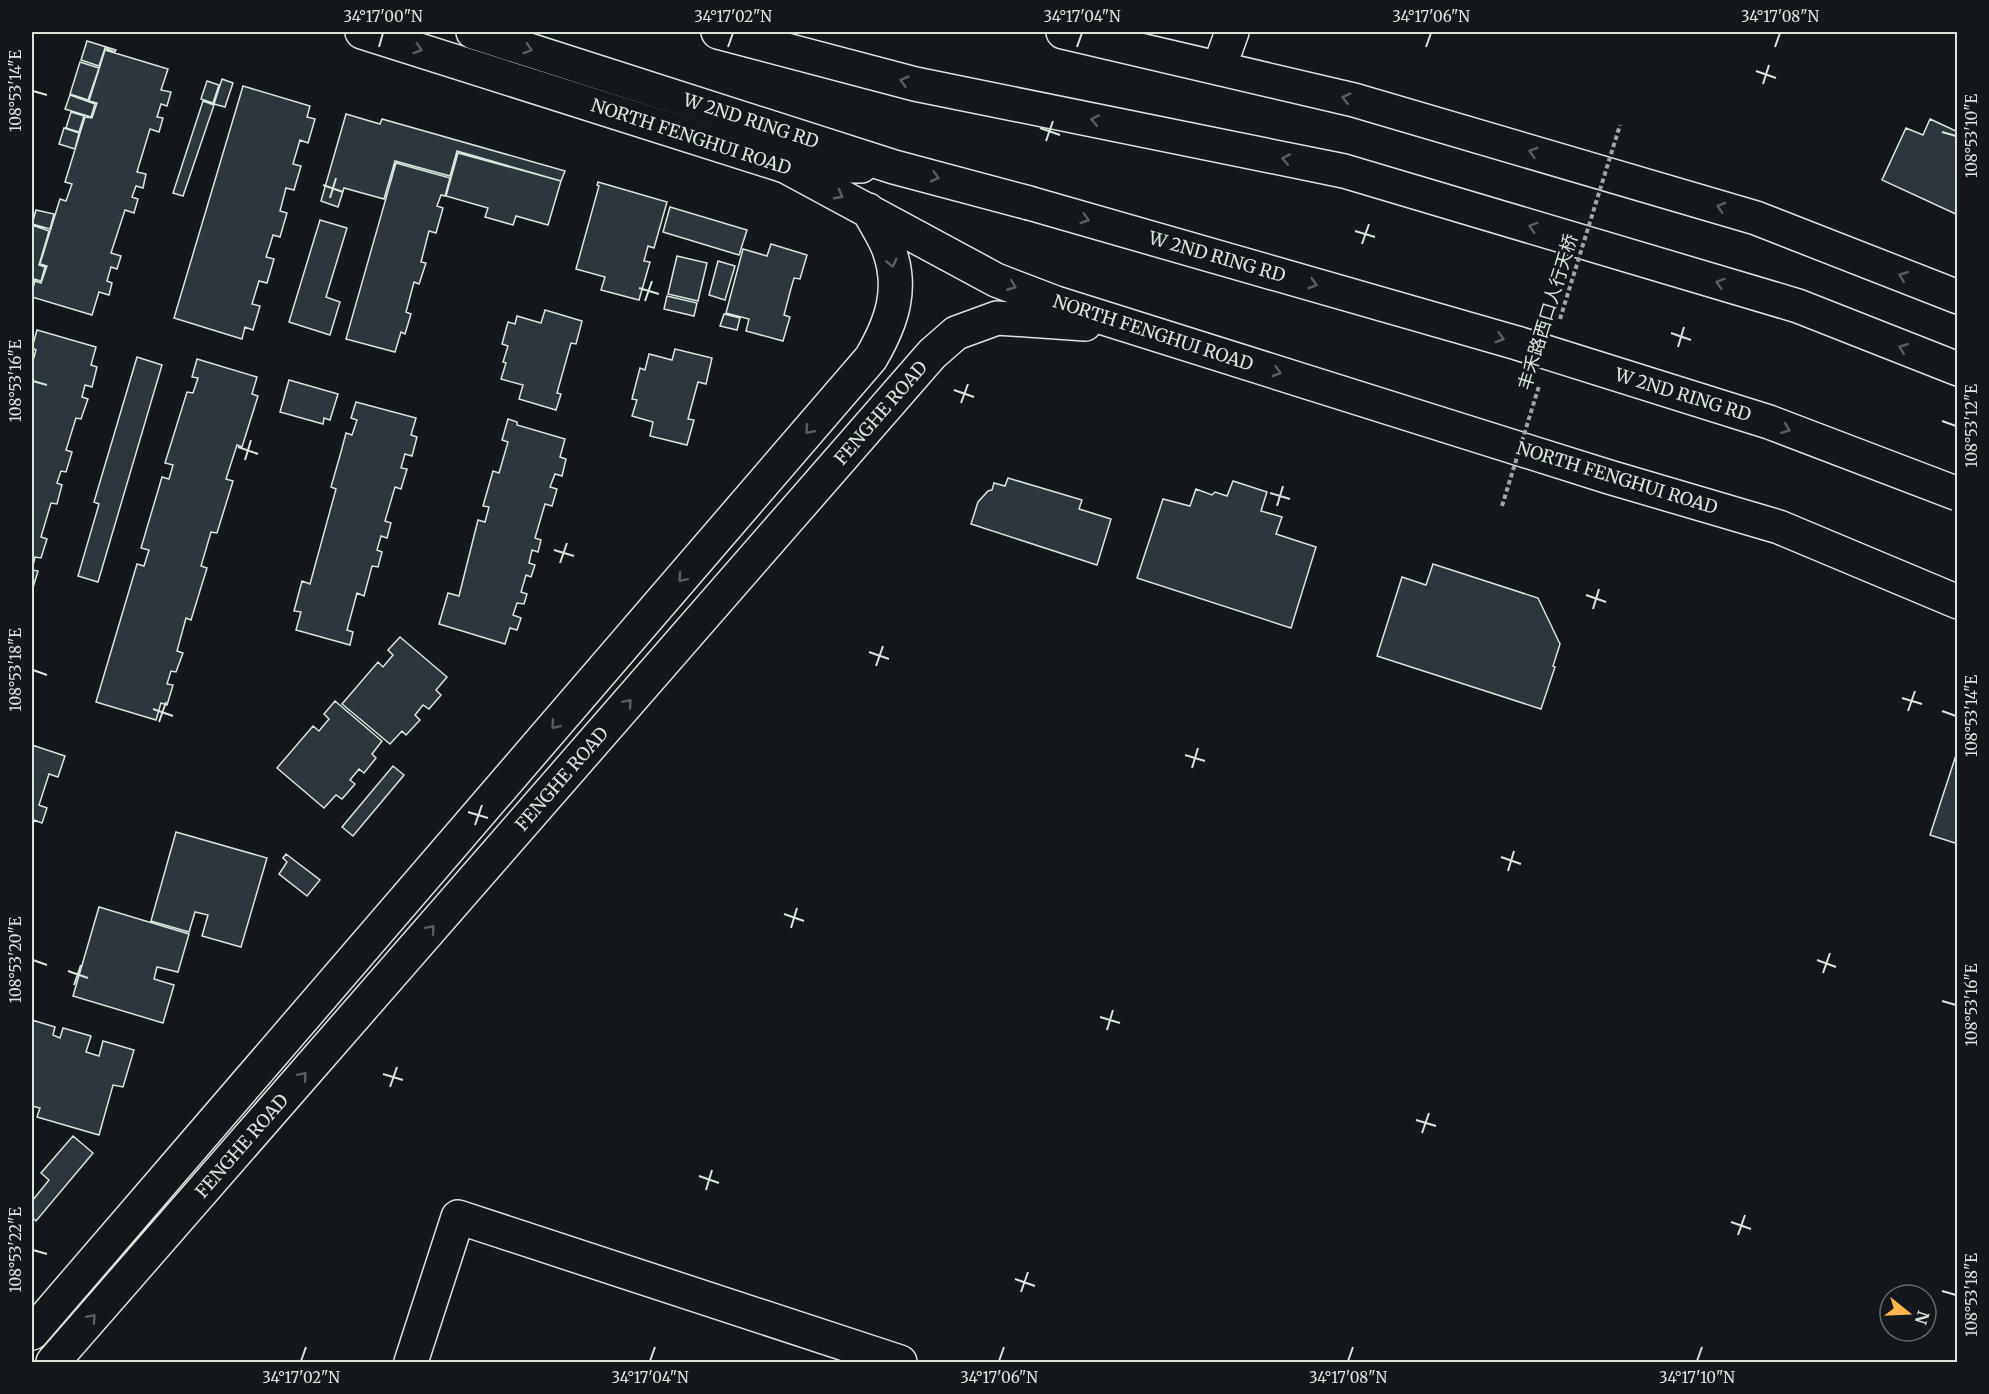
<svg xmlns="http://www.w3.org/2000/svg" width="1989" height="1394" font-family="Merriweather,'Noto Sans SC',serif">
<rect width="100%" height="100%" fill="#14181c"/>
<path fill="#2c363c" stroke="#d8e6dc" stroke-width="1.5" d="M87,41l29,9 -1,2 -10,-4 -6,18 -18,-6z
M105,50l63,19 -7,21 10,2 -4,14 -6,-2 -4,13 6,1 -4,14 -9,-3 -13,43 9,2 -3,14 -7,-2 -4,11 6,2 -4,14 -9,-3 -14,43 10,3 -4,13 -6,-2 -4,14 5,2 -3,12 -10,-3 -7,23 -60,-18v-6l3,-10 6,2 6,-17 -7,-2 20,-65 6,2 6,-17 -7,-2 20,-65 7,1 5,-15 -8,-2z
M80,62l19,6 -11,32 -18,-6z
M222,79l11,4 -8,24 -11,-3z
M207,81l12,4 -6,18 -12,-4z
M243,86l67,20 -3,11 8,2 -7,24 -8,-3 -7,24 8,2 -7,24 -8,-2 -6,23 7,2 -7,24 -7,-2 -3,10 -4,12 8,2 -7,24 -8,-2 -7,23 8,2 -7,24 -8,-3 -3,12 -68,-21z
M70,95l25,9 -4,13 -26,-8z
M203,101l11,4 -31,91 -10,-3z
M71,112l13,4 -5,16 -13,-4z
M346,114l34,10 2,-5 183,52 -4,10 -104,-30 -7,25 -55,-15 -11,38 -40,-11 -6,19 -17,-6z
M1930,119l28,13v83l-76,-35 24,-52 17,7z
M64,128l15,5 -4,16 -16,-5z
M458,153l103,28 -13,44 -32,-9 -3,9 -28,-8 3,-9 -42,-12z
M396,163l54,15 -5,18 -4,-1 -4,11 6,2 -7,25 -7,-2 -8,31 5,1 -7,21 -5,-2 -8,30 5,2 -6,20 -4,-2 -6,20 -49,-13z
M598,182l69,20 -13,46 -6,-2 -4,15 6,1 -11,38 -38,-10 4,-13 -29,-8 23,-83 -2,-1z
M670,207l77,23 -8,25 -76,-23z
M36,210l18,4 -4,15 -18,-5z
M320,220l27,8 -21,69 14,5 -10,33 -41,-13z
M32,225l17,6 -10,34 6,2 -4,14 -7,-2 -2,8z
M771,244l36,11 -7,24 -6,-1 -4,14 -6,23 6,2 -7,24 -37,-10 3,-12 -23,-6 17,-64 24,7z
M677,256l30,7 -9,38 -30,-7z
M718,261l17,5 -10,34 -16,-5z
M667,296l30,7 -3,13 -30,-7z
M545,310l37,11 -6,23 -5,-1 -14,50 4,1 -5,16 -37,-11 4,-14 -22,-6 5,-16 -3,-1 5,-16 -6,-2 6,-22 7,2 2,-8 24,7z
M724,314l16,4 -3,12 -17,-4z
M37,330l59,17 -5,18 6,2 -5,20 -7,-2 -3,12 6,2 -7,20 -5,-1 -10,32 6,2 -6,20 -5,-1 -4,12 5,2 -5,19 -6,-1 -10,34 6,2 -6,19 -6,-1 -3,13 6,1 -6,20v-227l4,-14 -4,-2z
M675,349l37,9 -6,26 -8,-2 -10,37 6,1 -7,25 -37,-9 3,-14 -21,-6 5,-16 -5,-1 8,-31 5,2 4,-16 23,6z
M137,357l25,8 -64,217 -20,-6 21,-72 -5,-2z
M197,359l60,18 -5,17 6,2 -16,51 -5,-2 -11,34 7,2 -16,52 -6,-1 -10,34 6,2 -16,52 -5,-2 -9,33 6,2 -7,19 -5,-1 -4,13 6,1 -6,20 -6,-2 -5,17 -60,-18 41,-138 7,2 5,-16 -8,-2 21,-71 7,2 4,-14 -8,-2 22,-71 6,1 5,-15 -6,-1z
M289,380l49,14 -8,26 -6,-2 -1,6 -43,-12z
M356,402l60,16 -5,17 6,2 -5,19 -7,-2 -4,14 6,1 -6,20 -6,-2 -10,34 6,2 -4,15 -6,-2 -4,14 5,2 -4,15 -6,-1 -8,30 -7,-3 -10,37 6,2 -3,13 -54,-15 5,-18 -7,-1 8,-30 8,3 26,-95 -5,-2 10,-35 5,-19 6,2 5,-15 -6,-2z
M508,419l9,3v3l48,14 -5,18 6,2 -4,17 -7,-2 -5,13 7,2 -5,17 -7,-2 -10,34 6,2 -3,12 -6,-2 -3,13 6,2 -4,12 -5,-2 -5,17 6,2 -3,10 -7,-1 -4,12 8,3 -4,12 -7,-2 -5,16 -66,-20 9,-31 11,3 19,-76 7,2 4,-15 -6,-1 10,-35 6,2 9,-31 -6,-2z
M1008,478l74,22 -3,9 32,10 -14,46 -126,-41 7,-22 10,-11 4,-1 2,-7 11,3z
M1233,481l34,11 -6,19 21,6 -6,17 40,13 -25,81 -154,-50 26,-79 27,7 6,-17 16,6 3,-3 12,4z
M1433,564l105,34 22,46 -7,22 2,1 -14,42 -164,-53 25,-79 24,8z
M400,637l47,40 -11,13 5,5 -12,14 -6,-4 -8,10 5,5 -14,15 -4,-4 -12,13 -48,-40 36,-42 5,5 10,-12 -5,-5z
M335,701l47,40 -10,13 4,4 -12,15 -5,-4 -9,11 5,4 -13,15 -6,-4 -12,13 -47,-40 36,-42 6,5 10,-12 -5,-5z
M32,745l33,11 -7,21 -9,-3 -10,31 8,3 -5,15 -8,-3 -2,7z
M1958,749v95l-28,-9z
M393,766l11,9 -51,61 -11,-9z
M176,832l91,26 -26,89 -39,-11 6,-21 -13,-3 -6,20 -38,-11z
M286,854l34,26 -13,16 -28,-22 8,-12 -4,-4z
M99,907l90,27 -11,38 -21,-5 -3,12 20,6 -11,38 -90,-27z
M32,1020l23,7 -2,8 7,3 3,-10 28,8 -5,16 13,4 4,-15 31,9 -11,37 -10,-2 -14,50 -62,-18 3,-9 -8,-2v2z
M73,1136l20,17 -57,68 -4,-4v-16l17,-21 -8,-7z"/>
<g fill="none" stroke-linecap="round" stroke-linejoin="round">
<defs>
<path id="minor" d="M1219,68l13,-36
M411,1362l47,-145 442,145"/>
<path id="major" d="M362,32l423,134 211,114 60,23 553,174 170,50 179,75
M1063,32l291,68 402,118 202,79
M32,1333l839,-975c21,-36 33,-70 17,-111 -5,-12 -13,-25 -20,-37
M53,1362l879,-1008 24,-21 41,-15 88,6"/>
<path id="highway" d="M473,32l421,135 135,36
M718,32l197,52 429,87 454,135 160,63
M785,166h76"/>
</defs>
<use href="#minor" stroke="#d8e6dc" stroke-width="36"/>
<use href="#major" stroke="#d8e6dc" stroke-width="36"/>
<use href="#highway" stroke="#d8e6dc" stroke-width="36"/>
<use href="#minor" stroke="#14181c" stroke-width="33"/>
<use href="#major" stroke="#14181c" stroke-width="33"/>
<use href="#highway" stroke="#14181c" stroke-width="33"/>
<defs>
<path id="highway-bridge" d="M1029,203l488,140 252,79 189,72"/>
</defs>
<use href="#highway-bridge" stroke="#d8e6dc" stroke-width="36" stroke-linecap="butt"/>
<path stroke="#9da8a2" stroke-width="4" stroke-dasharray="4.5 3" stroke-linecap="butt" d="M1560,319l60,-194
M1502,506l37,-120"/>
<use href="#highway-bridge" stroke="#14181c" stroke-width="33"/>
</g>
<defs><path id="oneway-chevron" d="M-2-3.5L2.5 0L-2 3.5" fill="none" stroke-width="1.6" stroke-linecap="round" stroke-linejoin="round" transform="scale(1.5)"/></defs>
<g stroke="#59605f">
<use href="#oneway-chevron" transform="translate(418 49) rotate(18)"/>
<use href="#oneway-chevron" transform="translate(528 49) rotate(18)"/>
<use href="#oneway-chevron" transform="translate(904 81) rotate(-165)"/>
<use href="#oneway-chevron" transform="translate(1346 98) rotate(-166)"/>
<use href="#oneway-chevron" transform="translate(1095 120) rotate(-169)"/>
<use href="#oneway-chevron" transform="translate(1533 152) rotate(-164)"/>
<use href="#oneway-chevron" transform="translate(1286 159) rotate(-169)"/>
<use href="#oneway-chevron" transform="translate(935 177) rotate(15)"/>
<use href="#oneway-chevron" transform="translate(839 195) rotate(28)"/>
<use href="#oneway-chevron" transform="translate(1721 207) rotate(-164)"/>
<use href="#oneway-chevron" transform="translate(1085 219) rotate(16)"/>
<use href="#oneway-chevron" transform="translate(1533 227) rotate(-163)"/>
<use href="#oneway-chevron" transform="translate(892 263) rotate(76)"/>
<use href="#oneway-chevron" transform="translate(1903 276) rotate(-158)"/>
<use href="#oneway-chevron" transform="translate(1720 283) rotate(-163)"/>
<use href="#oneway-chevron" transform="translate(1313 284) rotate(16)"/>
<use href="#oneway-chevron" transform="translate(1012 286) rotate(22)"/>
<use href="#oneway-chevron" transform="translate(1500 338) rotate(16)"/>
<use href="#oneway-chevron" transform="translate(1903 348) rotate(-158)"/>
<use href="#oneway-chevron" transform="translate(1277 372) rotate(17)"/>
<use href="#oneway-chevron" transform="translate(1786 429) rotate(21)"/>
<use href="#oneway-chevron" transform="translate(809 430) rotate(131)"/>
<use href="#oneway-chevron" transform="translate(682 578) rotate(131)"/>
<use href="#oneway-chevron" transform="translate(628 703) rotate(-49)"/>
<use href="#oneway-chevron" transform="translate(555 725) rotate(131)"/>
<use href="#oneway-chevron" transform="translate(431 929) rotate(-49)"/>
<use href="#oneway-chevron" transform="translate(303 1076) rotate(-49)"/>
<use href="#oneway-chevron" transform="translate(92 1318) rotate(-49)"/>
</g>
<path fill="none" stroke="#d8e6dc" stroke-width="2" d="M379,47l4,-14M728,47l5,-14M1077,47l5,-14M1426,47l5,-14M1775,47l5,-14M1756,71l20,7M1763,84l6,-19M33,91l14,4M1040,128l20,7M1942,132l14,4M1046,141l7,-20M323,185l20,7M330,198l6,-20M1355,231l20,6M1362,244l7,-20M639,288l20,6M645,301l7,-20M1671,333l20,7M1678,347l6,-20M33,381l14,4M954,390l20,7M961,403l7,-19M1942,421l14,5M238,447l20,7M245,460l6,-20M1270,493l20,6M1277,506l6,-20M554,550l20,6M560,563l7,-20M1586,595l20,7M1593,609l6,-20M869,652l20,7M876,666l7,-20M33,670l14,5M1902,698l20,6M153,709l20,7M1908,711l7,-20M1942,711l14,5M159,722l7,-20M1185,755l20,6M1192,768l6,-20M468,812l20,6M475,825l7,-20M1501,857l20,7M1508,871l6,-20M784,914l20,7M791,928l6,-20M33,960l14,5M1817,960l19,7M68,971l20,7M1823,973l7,-20M74,985l7,-20M1942,1001l14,4M1100,1017l20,6M1107,1030l6,-20M383,1074l20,6M390,1087l7,-20M1416,1120l20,6M1422,1133l7,-20M699,1176l20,7M706,1190l6,-20M1731,1222l20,7M1738,1235l7,-20M33,1250l14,4M1015,1279l20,7M1942,1291l14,4M1021,1292l7,-20M301,1361l5,-14M650,1361l5,-14M999,1361l5,-14M1348,1361l5,-14M1697,1361l5,-14"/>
<g text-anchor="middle" stroke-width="4.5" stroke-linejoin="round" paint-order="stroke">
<g font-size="18" fill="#d8e6dc" stroke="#14181c">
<text transform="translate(751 121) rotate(18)" y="6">W 2ND RING RD</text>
<text transform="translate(691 137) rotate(18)" y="6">NORTH FENGHUI ROAD</text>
<text transform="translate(1217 257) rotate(16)" y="6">W 2ND RING RD</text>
<text transform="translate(1548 312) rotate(-73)" y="6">丰禾路西口人行天桥</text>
<text transform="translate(1153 333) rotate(18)" y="6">NORTH FENGHUI ROAD</text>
<text transform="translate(1683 395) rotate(17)" y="6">W 2ND RING RD</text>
<text transform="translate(881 413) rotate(-49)" y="6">FENGHE ROAD</text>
<text transform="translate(1617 478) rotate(17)" y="6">NORTH FENGHUI ROAD</text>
<text transform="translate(562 779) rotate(-49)" y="6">FENGHE ROAD</text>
<text transform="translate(242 1146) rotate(-49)" y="6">FENGHE ROAD</text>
</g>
</g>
<rect width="1989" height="1394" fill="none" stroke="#14181c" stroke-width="66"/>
<g transform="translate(1908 1313) rotate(108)"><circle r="28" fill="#14181c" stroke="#626a69" stroke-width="1.5"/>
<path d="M0-4.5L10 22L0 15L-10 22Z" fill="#ffb74d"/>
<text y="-9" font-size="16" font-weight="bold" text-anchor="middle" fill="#d8e6dc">N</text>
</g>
<rect x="33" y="33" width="1923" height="1328" fill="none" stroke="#d8e6dc" stroke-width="2"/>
<g font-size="15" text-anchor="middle" fill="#d8e6dc">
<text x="383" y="22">34°17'00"N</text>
<text x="733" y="22">34°17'02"N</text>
<text x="1082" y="22">34°17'04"N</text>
<text x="1431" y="22">34°17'06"N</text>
<text x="1780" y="22">34°17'08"N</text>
<text transform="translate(16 91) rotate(-90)" y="5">108°53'14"E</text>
<text transform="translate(1972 136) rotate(-90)" y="5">108°53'10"E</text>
<text transform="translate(16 381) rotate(-90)" y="5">108°53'16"E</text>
<text transform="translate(1972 426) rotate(-90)" y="5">108°53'12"E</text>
<text transform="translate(16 670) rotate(-90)" y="5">108°53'18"E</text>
<text transform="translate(1972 716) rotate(-90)" y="5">108°53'14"E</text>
<text transform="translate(16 960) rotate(-90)" y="5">108°53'20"E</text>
<text transform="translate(1972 1005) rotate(-90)" y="5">108°53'16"E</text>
<text transform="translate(16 1250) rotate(-90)" y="5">108°53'22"E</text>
<text transform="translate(1972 1295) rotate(-90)" y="5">108°53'18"E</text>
<text x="301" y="1383">34°17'02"N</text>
<text x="650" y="1383">34°17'04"N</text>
<text x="999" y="1383">34°17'06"N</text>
<text x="1348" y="1383">34°17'08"N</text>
<text x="1697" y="1383">34°17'10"N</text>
</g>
</svg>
